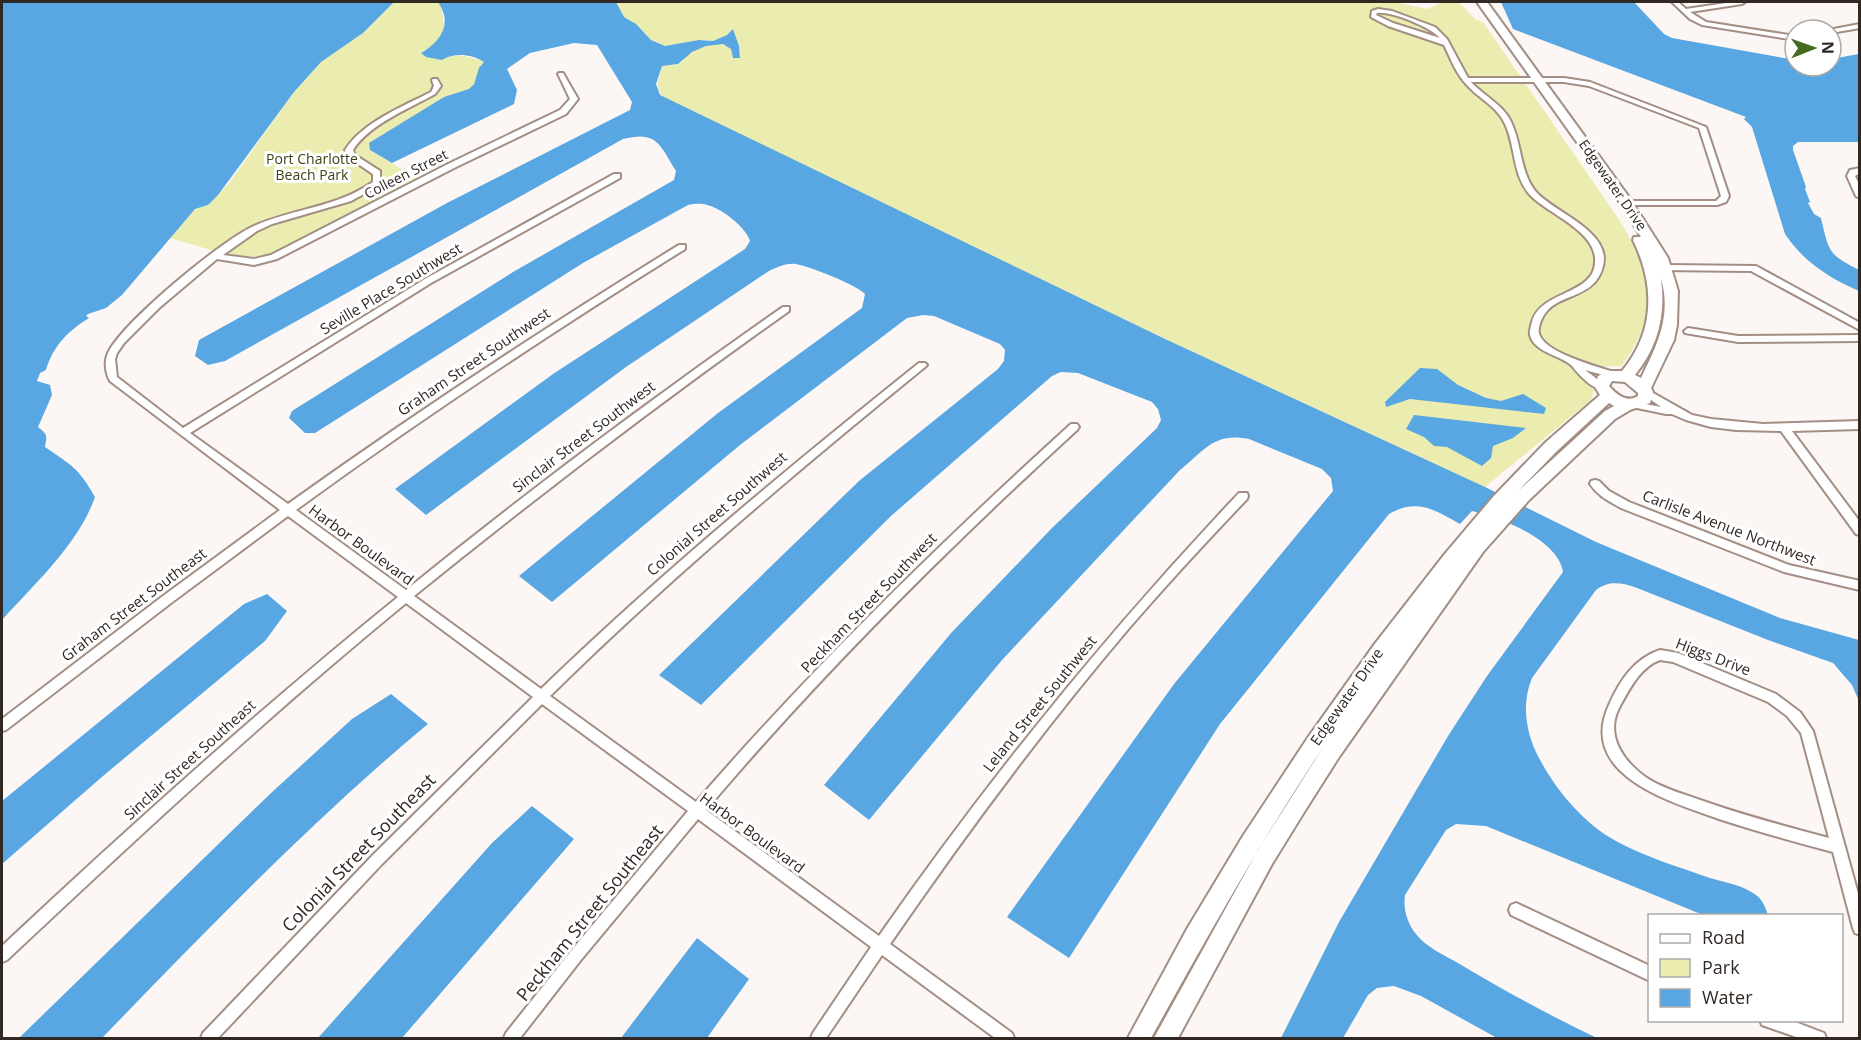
<svg xmlns="http://www.w3.org/2000/svg" width="1861" height="1040" font-family="'Open Sans',sans-serif">
<rect width="100%" height="100%" fill="#fcf7f5"/>
<path fill="#eaedaf" d="M394,2h44l4,5 2,24 -8,12 -15,10 21,7c15,-9 28,-2 44,2 -9,8 -9,19 -17,29l-99,59 47,29 -150,76c-31,6 -67,-9 -97,-17l25,-29 13,-4 21,-22 65,-91 27,-30 42,-29z
M616,2h779l32,7 13,-6 -3,-1h22l17,18 7,2 137,199c33,56 41,89 2,145l-27,1 -16,-7 -8,8 23,22 -3,10 -106,87 -322,-149 -497,-239c-14,-10 -6,-20 -4,-33 6,-2 9,0 14,-1 6,-2 10,-9 15,-12 11,-7 36,-16 42,0l8,2 -8,-26 -6,6 -14,6 -7,-1 -41,6 -14,-6 -15,-16 -12,-7z"/>
<path fill="#58a6e2" d="M2,2h392l-31,31 -42,29 -27,30 -76,103 -10,10 -13,4 -73,86 -16,13 -18,6 -2,2 3,2c-21,13 -36,28 -43,52l-6,3 -3,8 13,4 2,10 -14,32c10,8 9,8 7,20 27,19 33,20 50,50 -17,48 -60,86 -93,123z
M438,2h178l8,15 12,7 15,16 14,6 34,-6 14,1 14,-6 6,-6 6,17 1,12h-7l-2,-9 -8,-5 -17,2 -14,6 -14,12 -16,2 -6,18 4,11 503,243 322,149 111,55 184,76 79,22v61l-7,-16 -19,-22 -65,-23 -131,-52c-15,-5 -27,-8 -41,2l-64,88c-11,26 -6,56 7,80 17,32 44,65 77,83 29,16 63,26 94,37 14,4 31,7 43,15 9,5 12,13 15,22h-65l-217,-89 -30,-2 -10,6 -41,65c-2,14 2,28 11,39 10,13 28,21 42,29 45,27 91,52 139,75h-100l-76,-42 -27,-10 -17,2 -9,7 -25,43h-62l58,-116 109,-186 39,-60 76,-104c-5,-33 -62,-54 -91,-61l-12,13c-25,-14 -43,-26 -71,-10l-169,210 -151,234 -62,-41 167,-233 159,-193 -2,-13 -9,-9 -73,-30c-35,-7 -44,11 -69,31l-178,190 -133,160 -45,-35 128,-153 100,-104 105,-100 4,-8 -3,-11 -6,-7 -74,-29 -17,-1 -9,4 -161,140 -190,189 -42,-30 200,-194 139,-112 6,-8 1,-11 -5,-6 -66,-28 -11,-1 -16,3 -167,127 -188,157 -33,-26 199,-163 144,-105 3,-14c-10,-10 -54,-27 -69,-30 -10,-1 -18,3 -27,7l-143,96 -200,148 -31,-26 158,-115 192,-125 5,-8c-4,-14 -29,-33 -43,-36 -6,-2 -13,-1 -19,0l-105,58 -268,170h-10l-16,-15 3,-7 221,-139 161,-92 2,-9c-16,-26 -19,-41 -53,-32l-398,222 -17,4 -13,-9 4,-16 248,-137 183,-93 2,-8 -35,-57 -23,-2 -44,10 -23,16 10,21 -3,14 -122,59 -22,-13 -1,-7 75,-46 25,-8 5,-5 5,-16 5,-6c-12,-8 -30,-10 -42,-2l-16,-3 -5,-4c20,-12 32,-29 17,-51z
M1501,2h133l30,32 8,4 123,22v6h36v-7l28,-5v88h-61l-5,4v4l13,37 -1,2 5,13 -2,1 6,11 7,4c8,34 7,36 38,52v21c-30,-13 -55,-29 -74,-57l-33,-107 -8,-8 2,-2 -233,-88z
M1420,368l17,1 21,16 28,13 15,3 22,-7 23,14 -2,6 -134,-15 -24,8 -1,-5z
M1414,415l112,13 -13,10 -20,8 -2,12 -9,8 -35,-19 -13,-1 -10,-9 -18,-8z
M267,594l20,17 -22,30 -162,135 -101,88v-63l242,-197z
M391,694l37,30c-116,96 -221,206 -326,314h-83l251,-244 82,-75z
M532,806l42,33 -172,199h-84l174,-195z
M697,938l52,41 -42,59h-86z"/>
<g fill="none" stroke-linecap="round" stroke-linejoin="round">
<defs>
<path id="street" d="M1672,2h6l8,7 47,-7h12l-3,2 -52,8 16,10 89,14v4l-93,-15 -12,-6z
M1378,9l14,2 43,16 12,12 21,39h96l26,4 116,45 23,69 -3,6 -9,3h-93v-4h92l5,-5 -22,-68 -110,-42 -25,-4h-93c14,15 33,23 41,42 10,22 8,50 25,69 18,19 65,35 67,65 0,9 -4,19 -10,25 -13,14 -35,14 -47,28 -5,5 -11,19 -7,25 8,18 59,31 77,37l2,2 -2,2 -3,1 -29,-8 20,15 2,2 -2,2c-11,2 -25,-13 -32,-22 -9,-11 -39,-14 -43,-32 -1,-3 1,-9 2,-13 9,-33 66,-26 63,-64 -2,-28 -46,-44 -64,-62 -19,-20 -15,-49 -26,-72 -8,-18 -26,-25 -38,-39 -11,-11 -16,-26 -23,-40l-56,-19 -17,-9 1,-6zM1377,13c15,-2 53,14 63,25l-47,-15 -17,-8z
M1860,24v4l-29,5v-3h-3z
M559,73h4l15,26 -12,15 -112,54 -177,91 -23,6 -37,-6 -58,49 -35,35 -7,10 -2,6 2,18 66,51 242,-149 189,-105h6v4l-189,105 -241,150 98,71c127,-91 258,-177 391,-259h6v4c-133,83 -263,169 -389,261l110,80c122,-99 248,-193 377,-283h6v4c-128,91 -253,186 -375,285l127,93c120,-116 248,-222 378,-326h6l2,2 -2,2c-129,105 -256,212 -375,329l146,106c116,-134 243,-258 375,-378h6l2,3 -2,3c-130,119 -256,244 -371,380l173,126c110,-158 228,-303 360,-443h8l1,3 -1,3c-40,42 -79,84 -117,128 -86,101 -165,208 -240,317l122,89 2,5h-19l-113,-83 -56,83h-15l2,-5 58,-86 -173,-128 -118,142 -60,77h-16l2,-5 65,-82 117,-140 -146,-107 -160,160 -164,174h-17l2,-5 170,-178 160,-158 -127,-94c-138,113 -269,235 -399,357l-5,2v-16c128,-120 259,-238 396,-349l-110,-81 -117,87 -165,127 -4,1v-12l161,-123 117,-86 -170,-129c-5,-9 -6,-21 -1,-30 17,-31 113,-111 145,-125 40,-18 82,-18 119,-44v-8l-24,-16 -4,-8c18,-28 57,-43 86,-58l3,-6 -2,-6 1,-1h4l4,7 -6,8c-25,14 -67,31 -82,56l2,5 25,16v14l-29,16 -79,23 -15,7 -34,24 31,4 17,-4 177,-91 112,-54 10,-11 -12,-25z
M1860,168v5l-5,3 5,10v12l-4,-2 -9,-20 3,-6z
M1665,265l91,1 104,57v7l-109,-59 -89,-1v-4z
M1688,328l50,8 122,-1v6l-122,1 -53,-9 -1,-2z
M1646,389l46,26 19,4 52,5 97,-3v8l-68,2 68,91v13l-4,-1 -75,-103 -45,-1 -25,-3 -25,-7 -14,-6h-6l-34,-7 -2,-2 5,-3 26,5 -18,-13 -2,-2 2,-2z
M1595,480l4,1 10,10 20,11 160,63 71,16v9l-76,-18 -163,-64c-12,-7 -23,-12 -31,-24l1,-3z
M1660,650l18,3 98,41 24,18 13,19 47,170v34l-5,-2 -2,-5 -20,-76c-38,-10 -77,-21 -114,-33 -48,-17 -142,-44 -110,-114 11,-25 25,-46 51,-55zM1660,660l13,2 95,40 19,14 14,17 28,105c-41,-11 -83,-22 -123,-36 -19,-7 -39,-12 -56,-22 -24,-15 -46,-43 -31,-72 10,-18 21,-41 41,-48z
M1516,903l134,63v15l-139,-66 -2,-5 2,-5z
M1760,1020h30l34,13 2,5h-27l-37,-13z"/>
<path id="secondary" d="M1477,2h10l144,198 37,58 10,33 -1,34 -3,15 -23,48 2,4 -3,11 -20,7 -15,9 -86,81 -46,52 -144,205 -33,52 -34,55 -94,174h-24l104,-188 66,-104c-63,94 -118,193 -173,292h-23l59,-109 56,-93 64,-97 67,-94 70,-90 49,-58 53,-55 54,-47 -5,-8 3,-11 11,-5h13c33,-40 33,-86 11,-131l1,-3h7l-20,-33zM1661,279c11,37 -4,66 -20,99l-6,-3c23,-28 31,-60 26,-96zM1612,381l13,1 13,11v3c-11,7 -21,-1 -29,-10zM1609,403l5,3 -9,5 -87,80 39,-40z"/>
</defs>
<use href="#street" stroke="#a38e83" stroke-width="4"/>
<use href="#secondary" stroke="#a38e83" stroke-width="4"/>
<use href="#street" fill="#fff" fill-rule="evenodd"/>
<use href="#secondary" fill="#fff" fill-rule="evenodd"/>
</g>
<g text-anchor="middle" stroke-width="6" stroke-linejoin="round" paint-order="stroke">
<g font-size="14" fill="#404119" stroke="#fff">
<text x="312" y="164">Port Charlotte<tspan x="312" dy="16">Beach Park</tspan></text>
</g>
<g font-size="14" fill="#312824" stroke="#fff">
<text transform="translate(406 174) rotate(-27)" y="5">Colleen Street</text>
<text transform="translate(1613 185) rotate(55)" y="5">Edgewater Drive</text>
</g>
<g font-size="15" fill="#312824" stroke="#fff">
<text transform="translate(391 289) rotate(-31)" y="5">Seville Place Southwest</text>
<text transform="translate(474 362) rotate(-34)" y="5">Graham Street Southwest</text>
<text transform="translate(584 437) rotate(-37)" y="5">Sinclair Street Southwest</text>
<text transform="translate(717 514) rotate(-41)" y="5">Colonial Street Southwest</text>
<text transform="translate(1729 528) rotate(21)" y="5">Carlisle Avenue Northwest</text>
<text transform="translate(361 545) rotate(36)" y="5">Harbor Boulevard</text>
<text transform="translate(869 603) rotate(-46)" y="5">Peckham Street Southwest</text>
<text transform="translate(134 605) rotate(-37)" y="5">Graham Street Southeast</text>
<text transform="translate(1713 657) rotate(21)" y="5">Higgs Drive</text>
<text transform="translate(1347 697) rotate(-55)" y="5">Edgewater Drive</text>
<text transform="translate(1040 704) rotate(-51)" y="5">Leland Street Southwest</text>
<text transform="translate(190 760) rotate(-42)" y="5">Sinclair Street Southeast</text>
<text transform="translate(752 833) rotate(36)" y="5">Harbor Boulevard</text>
</g>
<g font-size="18" fill="#312824" stroke="#fff">
<text transform="translate(359 853) rotate(-46)" y="6">Colonial Street Southeast</text>
<text transform="translate(590 913) rotate(-51)" y="6">Peckham Street Southeast</text>
</g>
</g>
<rect width="1861" height="1040" fill="none" stroke="#312824" stroke-width="6"/>
<rect x="1648" y="914" width="195" height="108" fill="#ffffff" stroke="#ada9a7" stroke-width="1.5"/>
<rect x="1660" y="934" width="30" height="9" fill="#ffffff" stroke="#ada9a7" stroke-width="1.5"/>
<text x="1702" y="944" font-size="18" fill="#312824">Road</text>
<rect x="1660" y="959" width="30" height="18" fill="#eaedaf" stroke="#ada9a7" stroke-width="1.5"/>
<text x="1702" y="974" font-size="18" fill="#312824">Park</text>
<rect x="1660" y="989" width="30" height="18" fill="#58a6e2" stroke="#ada9a7" stroke-width="1.5"/>
<text x="1702" y="1004" font-size="18" fill="#312824">Water</text>
<g transform="translate(1813 48) rotate(89)"><circle r="28" fill="#ffffff" stroke="#ada9a7" stroke-width="1.5"/>
<path d="M0-4.5L10 22L0 15L-10 22Z" fill="#476a22"/>
<text y="-9" font-size="16" font-weight="bold" text-anchor="middle" fill="#312824">N</text>
</g>
</svg>
